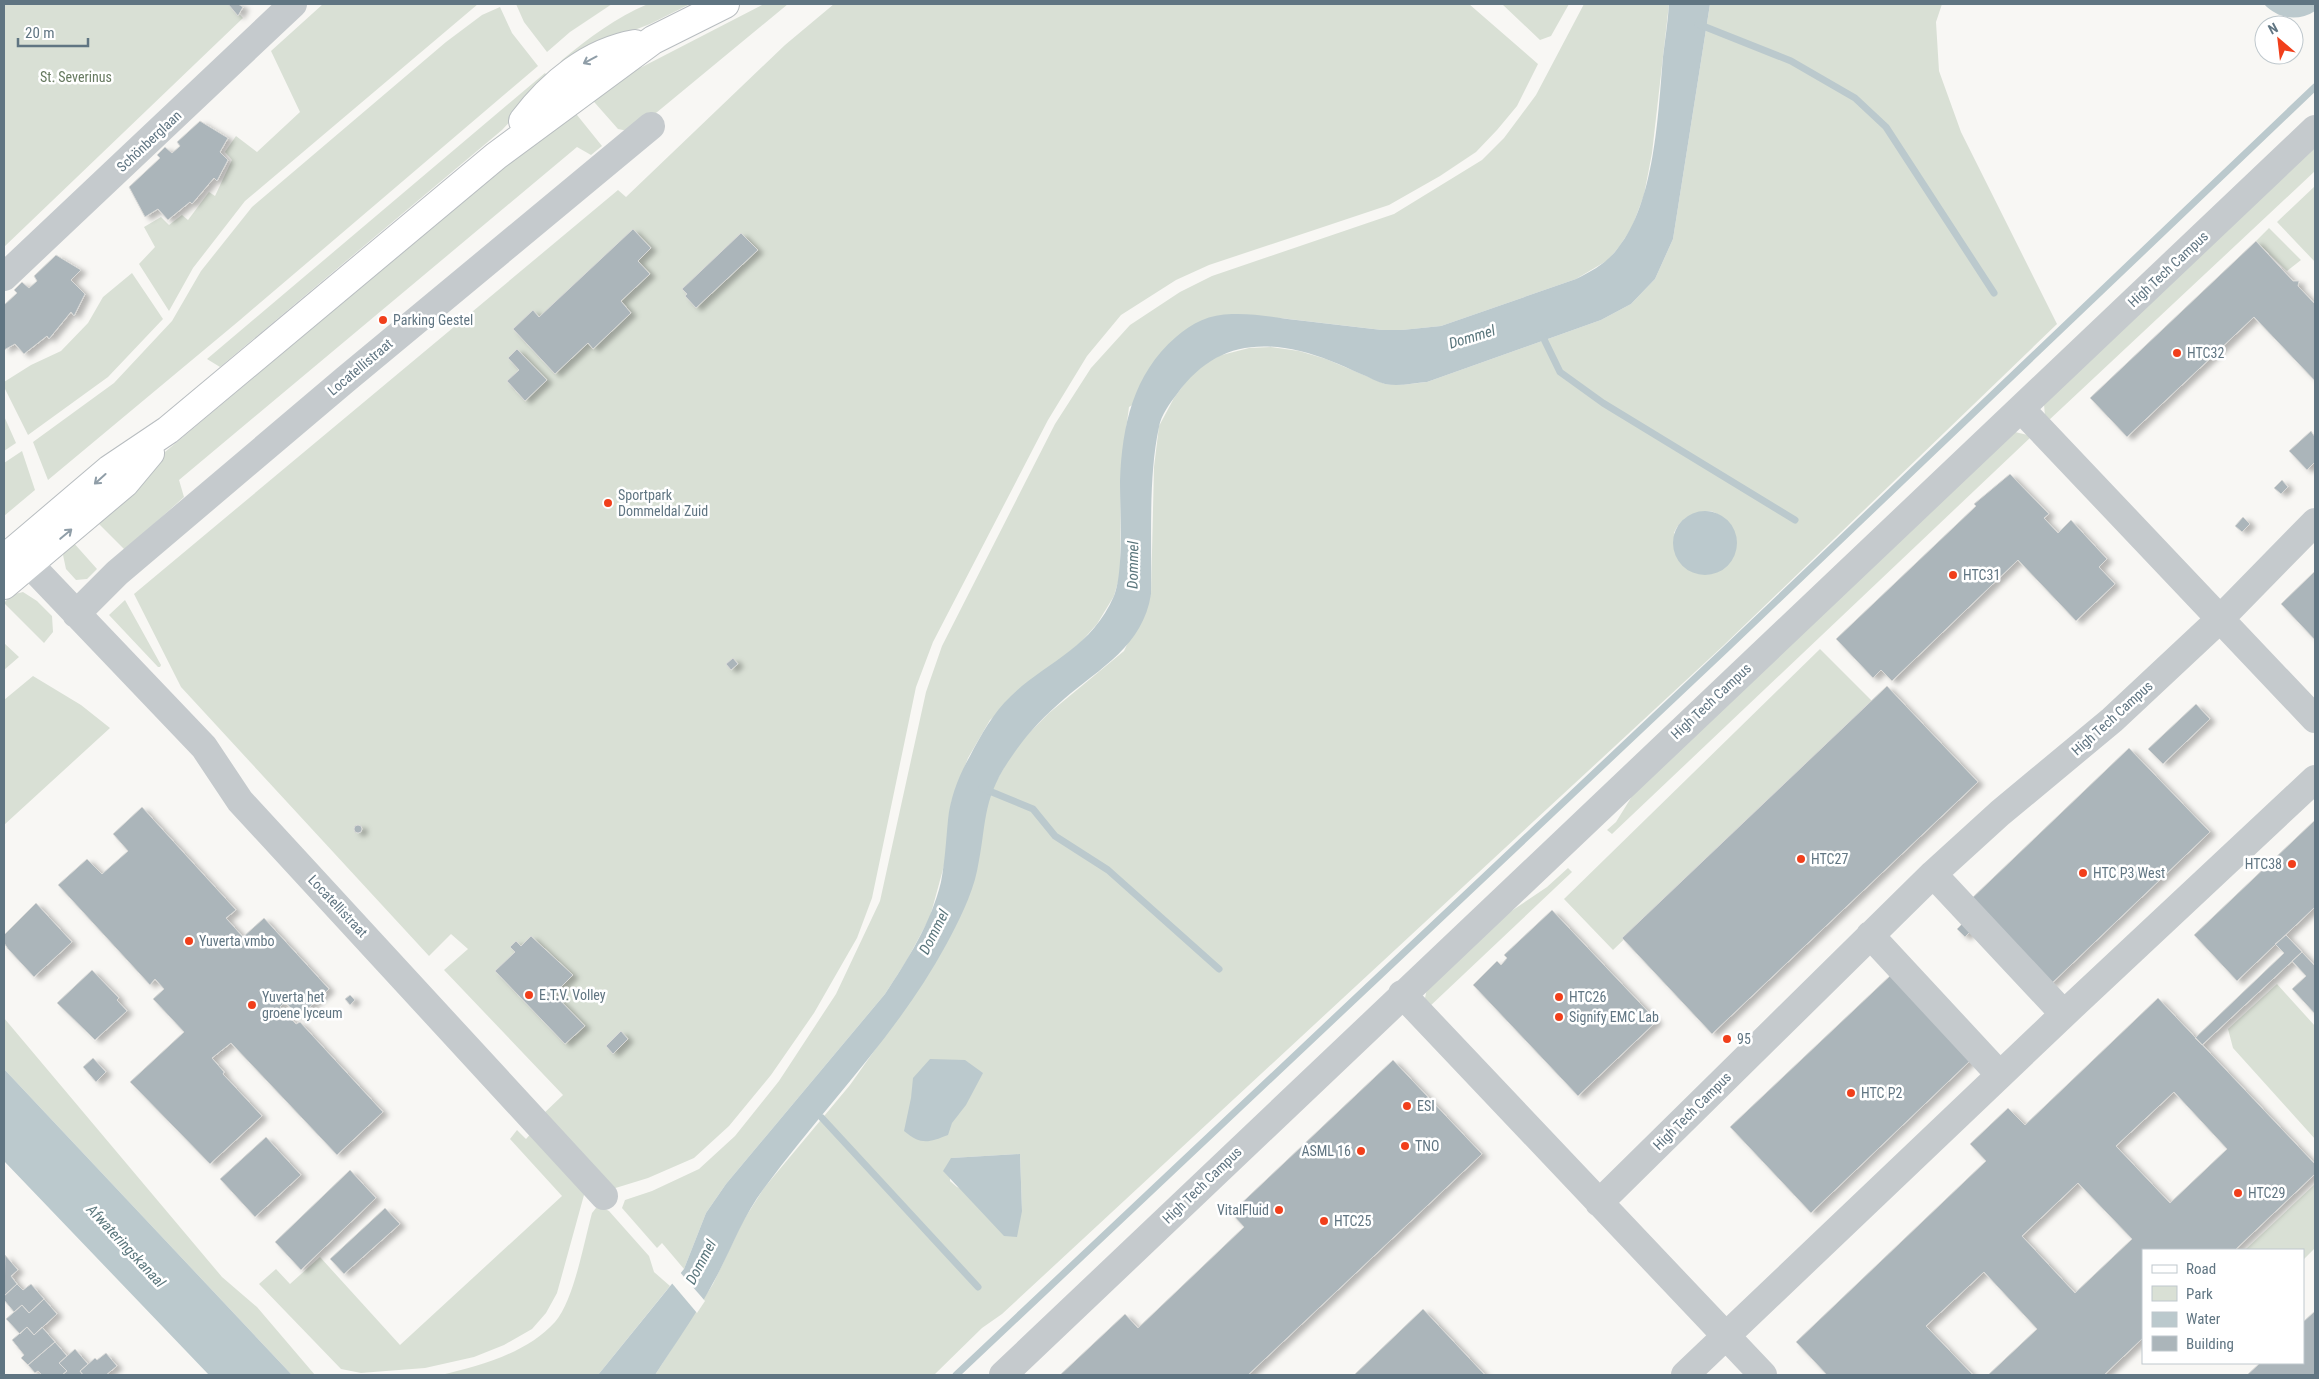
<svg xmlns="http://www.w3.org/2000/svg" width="2319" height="1379" font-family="'Roboto Condensed',sans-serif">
<defs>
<filter id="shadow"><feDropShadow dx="5.5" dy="3" stdDeviation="2.5" flood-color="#0004"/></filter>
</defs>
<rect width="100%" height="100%" fill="#f8f7f4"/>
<path fill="#d9e0d5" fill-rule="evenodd" d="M4,4h226l13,14 -239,229z
M323,4h155l-233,197 -52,67 -24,43 -30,-47 16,-17 -11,-20 17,-10 8,8 13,-10 6,5 21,-28 6,4 17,-36 -7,-8 11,-16 21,16 43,-40 -29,-61z
M516,4h96l-42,28 -23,20 -23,-30z
M648,4h42l-40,20 -31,12 -56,33 -4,-5 3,-4c27,-22 54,-43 86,-56z
M764,4h24l-155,128 -15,-3 -30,-34 18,-13 36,-15z
M834,4h635l69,60 -21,42 -20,24 -21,22 -36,24 -51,29 -180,60 -33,15 -55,35 -34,41 -39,64 -115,222 -17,45 -44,211 -15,40 -43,75 -43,62 -42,51 -35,32 -46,20 -39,12 -68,-74 22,-21 -119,-125 24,-21 -17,-15 -22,22 -248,-269 -47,-93 484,-404 8,7 159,-152z
M1502,4h67l-18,32 -11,4z
M1584,4h85l-17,149 -8,42 -12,32 -13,20 -11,13 -32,19 -135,47 -39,4h-20l-102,-12 -151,89 -8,60 -1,108 -6,21 -17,28 -16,18 -91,78 -22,38 -17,45 -6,59 -15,55 -23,43 -22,34 -159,190 -20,29 -22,56 -22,-26 -5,5 -35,-40 3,-8 27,-9 47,-22 36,-33 44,-55 57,-87 44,-93 46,-209 16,-46 113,-222 36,-56 39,-43 50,-33 32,-16 182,-62 88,-54 22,-22 32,-43z
M1710,4h232l-6,18 3,49 22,61 96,192 -334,322 -721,668 -20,14 -48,47h-279l58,-91 30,-63 21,-33 86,-103 73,-103 22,-36 46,-155 17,-31 15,-21 26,-26 75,-62 27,-57 3,-127 5,-41 15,-28 14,-19 12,-12 18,-11 31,-8 22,-1 28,4 27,8 59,25 16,1 26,-3 174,-62 30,-16 24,-25 18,-40zM1711,511c29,11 33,43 8,60l-45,-38c8,-17 19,-20 37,-22zM1020,1154l2,57 -65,-24 -7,-6 1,-23z
M500,7l12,26 26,33 -298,254 -192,160 -15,-38 81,-59 58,-62 29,-50 51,-64 194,-165 36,-27z
M545,73l5,6 -48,51 -282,237 -13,-8z
M573,110l29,36 -11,9 -14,-8 -398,333 5,17 -59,53 -29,-29 63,-64z
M2315,145v26l-267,250 -3,-4 -1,-13z
M2315,186v76l-38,-40z
M2269,228l32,32 -14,11 -31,-30z
M132,273l31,46 -55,58 -80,58 -24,-48v-5l27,-17 30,-14 27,-28 15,-26z
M4,416l12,27 -12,8z
M2015,432l17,4 -420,398 -5,-4 9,-8 26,-42z
M22,451l13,39 -31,26v-53z
M72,541l25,28 -10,10 -11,1 -10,-11 -3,-14z
M23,592l14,9 15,15 1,16 -9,11 -40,-40 7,-8z
M125,600l36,65 -1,2h-2l-49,-52z
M4,643l15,14 -15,13z
M1820,649l52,52 -259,249 -49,-51z
M33,676l48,29 29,23 -106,97v-125z
M1568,868l4,4 -144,136 -3,-10 3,-14 73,-66 46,-31z
M2277,984l38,42v113l-82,-91 -5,-19z
M4,1018l218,259 35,30 58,68h-23l-288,-306z
M517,1130l9,9 8,-9 50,55v10l-27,98 -11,20 -14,16 -28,16 -30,12 -49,11 -39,3 -25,2 -20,-4 -82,-85 17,-15 14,15 30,-27 80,88 162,-149 -52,-57z
M2315,1184v64l-12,12v-10h-58z
M596,1208h7l6,3 40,45 5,16 16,14 -72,89h-157c39,-9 86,-22 114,-53 19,-22 29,-80 37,-109z"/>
<path fill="#bbc9cd" d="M1669,4h41l-37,235 -18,40 -24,25 -30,16 -174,62c-14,1 -28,5 -42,2 -8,-2 -16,-7 -24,-10 -20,-9 -40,-18 -61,-23 -52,-12 -91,-1 -123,43 -7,9 -16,21 -18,33 -11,50 -7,115 -8,167 -8,52 -51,74 -87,105 -21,18 -39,37 -54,60 -29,42 -23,66 -33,112 -5,24 -19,52 -31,74 -48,89 -122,162 -181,242 -23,30 -34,64 -52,96 -17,32 -39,62 -58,92h-57l86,-106 22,-56 20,-29 159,-190c23,-35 46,-71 56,-112 4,-21 5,-41 7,-62 2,-22 11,-45 22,-64 11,-21 23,-43 41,-60 36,-35 80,-47 103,-100 10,-24 6,-86 6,-115 2,-55 13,-107 56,-144 16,-14 34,-23 56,-23 25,-1 49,5 73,7 25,3 51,6 77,9h20l39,-4 135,-47c16,-8 31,-16 42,-31 37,-46 40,-134 45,-191 2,-18 5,-35 6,-53z
M2264,4h51v7c-17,11 -37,8 -51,-7z
M1673 543a32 32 0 1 1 64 0a32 32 0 1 1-64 0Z
M930,1059l35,1 18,13 -17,32 -14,18 -4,12c-20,8 -27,10 -44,-4l7,-33 2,-20z
M4,1069l288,306h-83l-205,-214z
M1020,1154l2,57 -5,26 -13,-1 -61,-65 8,-13z"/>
<path fill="#f8f7f4" d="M679,1271l26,30 -8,12 -27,-32z"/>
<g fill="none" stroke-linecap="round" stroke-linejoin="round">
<path stroke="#bbc9cd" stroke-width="7" d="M1698,24l93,37 64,37 31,29 108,166
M1541,333l19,39 43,31 192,117
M982,788l51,21 22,27 53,34 111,99
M822,1118l156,169
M956,1375l770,-726 589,-562"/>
</g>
<path fill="#abb5ba" stroke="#d9d9d7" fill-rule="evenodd" filter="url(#shadow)" d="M228,4h10l5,3 -5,9z
M200,121l28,17 -8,14 8,8 -11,21 -3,-3 -22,26 -2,-2 -22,18 -10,-11 -13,8 -16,-30 31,-29 -3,-3 8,-8 7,6 8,-7 -3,-4z
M633,229l18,19 -13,13 12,13 -29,27 10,12 -38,36 -5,-6 -33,31 -42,-45 20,-19 6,7z
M741,233l17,17 -62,58 -11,-12 2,-2 -5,-5z
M2256,241l37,40h6l-1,5 17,18v77l-61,-64 -127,120 -37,-39z
M56,255l25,15 -10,10 14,14 -11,22 -3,-4 -22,27 -2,-3 -23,18 -9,-10 -11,6v-45l13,-12 -3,-3 8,-8 7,6 8,-7 -3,-5z
M517,349l30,31 -22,21 -18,-20 12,-11 -11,-12z
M2311,431l4,6v25l-8,8 -18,-19z
M2010,474l39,40 -5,4 14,15 13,-13 36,39 -8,8 16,17 -39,37 -58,-61 -126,121 -11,-11 -8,8 -37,-39 140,-133 -2,-2z
M2282,480l6,7 -7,7 -7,-6z
M2243,517l7,7 -8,8 -7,-6z
M2315,571v69l-34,-36z
M733,658l5,6 -7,6 -5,-6z
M1887,686l91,96 -266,252 -90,-96z
M2196,704l14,15 -47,45 -15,-15z
M2129,748l81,84 -160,153 -80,-85z
M142,807l94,103 -10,8 17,19 21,-19 65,71 -30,28 -14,-15 -5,5 16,17 4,-2 83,90 -46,43 -106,-112 -19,15 12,14 -1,2 39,42 -52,48 -80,-82 54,-50 -31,-33 11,-10 -9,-10 -5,6 -92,-100 29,-26 15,15 26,-23 -15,-17z
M2315,820v87l-78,74 -43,-46z
M354 829a4 4 0 1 1 8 0a4 4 0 1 1-8 0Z
M36,903l36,39 -38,35 -26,-28 -4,-6v-8z
M1552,910l105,111 -79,75 -105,-111 24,-24 4,4 6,-7 -3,-3z
M1964,922l8,8 -7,7 -8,-8z
M2286,935l16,17 -100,93 -7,-7 89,-85 -9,-9z
M531,936l42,39 -19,19 31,32 -20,18 -70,-73 20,-19 -5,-5 6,-6 5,5z
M2302,952l13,14v48l-23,-25 14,-13 -14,-15z
M92,970l27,28 -2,2 10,11 -32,29 -38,-37z
M1892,974l80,85 -161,154 -81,-86z
M350,995l5,5 -5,5 -5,-6z
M2158,998l157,166v10l-80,76h-92v88l-39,37h-116l49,-46 -53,-57 -58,54 47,49h-146l-31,-33 190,-181 -16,-17 38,-36 17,17zM2174,1092l53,57 -57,54 -54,-57zM2078,1183l54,56 -57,54 -53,-57z
M621,1031l7,8 -15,15 -7,-8z
M93,1058l13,14 -10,10 -13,-15z
M1393,1060l89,94 -234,221h-188l65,-61 13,14 106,-101 -13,-14z
M266,1137l35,38 -46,42 -35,-38z
M350,1170l26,28 -75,72 -26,-28z
M385,1208l15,16 -56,50 -14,-15z
M5,1255l13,15 -7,6 6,8 -13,12z
M17,1284l6,6 8,-6 13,15 -15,14 -7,-8 -8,7 -10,-12v-4z
M44,1299l13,15 -23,21 -7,-8 -7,7 -14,-15 16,-14 7,8z
M1423,1309l62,66h-131z
M2315,1311v64h-68l13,-12h43v-41z
M27,1327l7,8 8,-8 13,15 -27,23 -7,-7 3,-3 -12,-15z
M55,1342l12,14 -8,7 8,8 -5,4h-20l-4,-4 -3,2 -7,-8z
M75,1349l13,15 -8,7 3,4h-21l5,-4 -8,-8z
M106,1353l11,13 -11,9h-23l-3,-4 15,-13 2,2z"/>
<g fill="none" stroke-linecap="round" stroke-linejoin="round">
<defs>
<path id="major" d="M523,121c28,-37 66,-69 112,-77
M4,559l106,-90 58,-39 328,-274 157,-116 72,-36
M4,585l121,-102 25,-30"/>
</defs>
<use href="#major" stroke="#b8bdc0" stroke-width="30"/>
<path stroke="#c5cacd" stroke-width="28" d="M4,277l289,-273
M2021,409l294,310
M15,549l189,198 36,54 364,395
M76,614l41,-41 229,-194 305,-253
M1933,874l131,140
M1870,935l130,140
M1402,994l361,381
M1599,1203l334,-329 67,-61 112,-93 108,-101 95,-97
M1003,1375l1312,-1246
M1685,1375l379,-361 251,-235"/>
<use href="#major" stroke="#fff" stroke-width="28"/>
</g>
<defs><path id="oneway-shaft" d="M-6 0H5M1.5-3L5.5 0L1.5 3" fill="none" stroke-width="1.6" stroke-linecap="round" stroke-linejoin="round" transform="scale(1.25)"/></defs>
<g stroke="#909ea8">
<use href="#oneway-shaft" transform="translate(590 60) rotate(152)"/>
<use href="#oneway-shaft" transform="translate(100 479) rotate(138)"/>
<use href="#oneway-shaft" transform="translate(66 534) rotate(-40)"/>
</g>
<g fill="#f13f1b" stroke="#fff" stroke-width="2">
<circle cx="383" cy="320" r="5"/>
<circle cx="2177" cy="353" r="5"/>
<circle cx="608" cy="503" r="5"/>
<circle cx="1953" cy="575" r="5"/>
<circle cx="1801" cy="859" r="5"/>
<circle cx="2292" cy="864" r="5"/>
<circle cx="2083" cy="873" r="5"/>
<circle cx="189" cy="941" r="5"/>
<circle cx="529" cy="995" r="5"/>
<circle cx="1559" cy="997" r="5"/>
<circle cx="252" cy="1005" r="5"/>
<circle cx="1559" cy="1017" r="5"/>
<circle cx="1727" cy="1039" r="5"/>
<circle cx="1851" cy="1093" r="5"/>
<circle cx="1407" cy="1106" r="5"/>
<circle cx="1405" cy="1146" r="5"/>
<circle cx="1361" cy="1151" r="5"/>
<circle cx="2238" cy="1193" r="5"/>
<circle cx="1279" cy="1210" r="5"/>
<circle cx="1324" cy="1221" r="5"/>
</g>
<g text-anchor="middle" stroke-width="5" stroke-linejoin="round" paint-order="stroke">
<g font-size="14" fill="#66795f" stroke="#fff">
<text x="76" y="82">St. Severinus</text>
</g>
<g font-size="14" fill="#607582" stroke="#fff">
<text transform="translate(149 141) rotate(-43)" y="5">Schönberglaan</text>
<text transform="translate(2168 269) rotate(-43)" y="5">High Tech Campus</text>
<text transform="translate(360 367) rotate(-40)" y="5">Locatellistraat</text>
<text transform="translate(1711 701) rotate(-43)" y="5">High Tech Campus</text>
<text transform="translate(2112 718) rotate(-42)" y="5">High Tech Campus</text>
<text transform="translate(338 906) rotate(47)" y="5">Locatellistraat</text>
<text transform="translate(1692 1111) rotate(-45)" y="5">High Tech Campus</text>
<text transform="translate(1202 1185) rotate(-44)" y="5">High Tech Campus</text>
</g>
<g font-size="14" fill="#607582" stroke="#fff" text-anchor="start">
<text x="393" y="325">Parking Gestel</text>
<text x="2187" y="358">HTC32</text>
<text x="618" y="500">Sportpark<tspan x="618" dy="16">Dommeldal Zuid</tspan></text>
<text x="1963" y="580">HTC31</text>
<text x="1811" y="864">HTC27</text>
<text x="2282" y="869" text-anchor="end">HTC38</text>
<text x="2093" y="878">HTC P3 West</text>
<text x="199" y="946">Yuverta vmbo</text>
<text x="539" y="1000">E.T.V. Volley</text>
<text x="262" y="1002">Yuverta het<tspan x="262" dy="16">groene lyceum</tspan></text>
<text x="1569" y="1002">HTC26</text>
<text x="1569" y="1022">Signify EMC Lab</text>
<text x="1737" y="1044">95</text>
<text x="1861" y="1098">HTC P2</text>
<text x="1417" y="1111">ESI</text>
<text x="1415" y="1151">TNO</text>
<text x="1351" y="1156" text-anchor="end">ASML 16</text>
<text x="2248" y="1198">HTC29</text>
<text x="1269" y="1215" text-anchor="end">VitalFluid</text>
<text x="1334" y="1226">HTC25</text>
</g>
<g font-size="15" font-style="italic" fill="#5a767c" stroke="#fff">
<text transform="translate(1472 337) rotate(-17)" y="5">Dommel</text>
<text transform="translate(1133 565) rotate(-89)" y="5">Dommel</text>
<text transform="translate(934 932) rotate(-63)" y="5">Dommel</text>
<text transform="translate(126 1246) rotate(47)" y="5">Afwateringskanaal</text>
<text transform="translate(701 1262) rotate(-62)" y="5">Dommel</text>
</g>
</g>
<rect width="2319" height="1379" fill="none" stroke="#607582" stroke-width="10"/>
<rect x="2142" y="1249" width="162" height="115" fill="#ffffff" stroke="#bfc8cd"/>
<rect x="2152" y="1265" width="25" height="8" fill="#ffffff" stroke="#bfc8cd"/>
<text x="2186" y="1274" font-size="15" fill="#607582">Road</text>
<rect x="2152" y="1286" width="25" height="15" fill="#d9e0d5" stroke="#bfc8cd"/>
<text x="2186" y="1299" font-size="15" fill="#607582">Park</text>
<rect x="2152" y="1312" width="25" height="15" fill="#bbc9cd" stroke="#bfc8cd"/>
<text x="2186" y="1324" font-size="15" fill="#607582">Water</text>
<rect x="2152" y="1336" width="25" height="15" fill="#abb5ba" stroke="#bfc8cd"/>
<text x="2186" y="1349" font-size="15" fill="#607582">Building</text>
<g transform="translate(2279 40) rotate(332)"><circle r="24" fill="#ffffff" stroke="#bfc8cd"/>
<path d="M0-4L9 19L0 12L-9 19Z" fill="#f13f1b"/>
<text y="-8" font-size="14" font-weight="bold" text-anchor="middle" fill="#607582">N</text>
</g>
<path d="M18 38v8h70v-8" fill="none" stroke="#607582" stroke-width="2.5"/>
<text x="25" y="38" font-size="15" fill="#607582" stroke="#ffffff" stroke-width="4" paint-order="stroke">20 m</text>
</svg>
